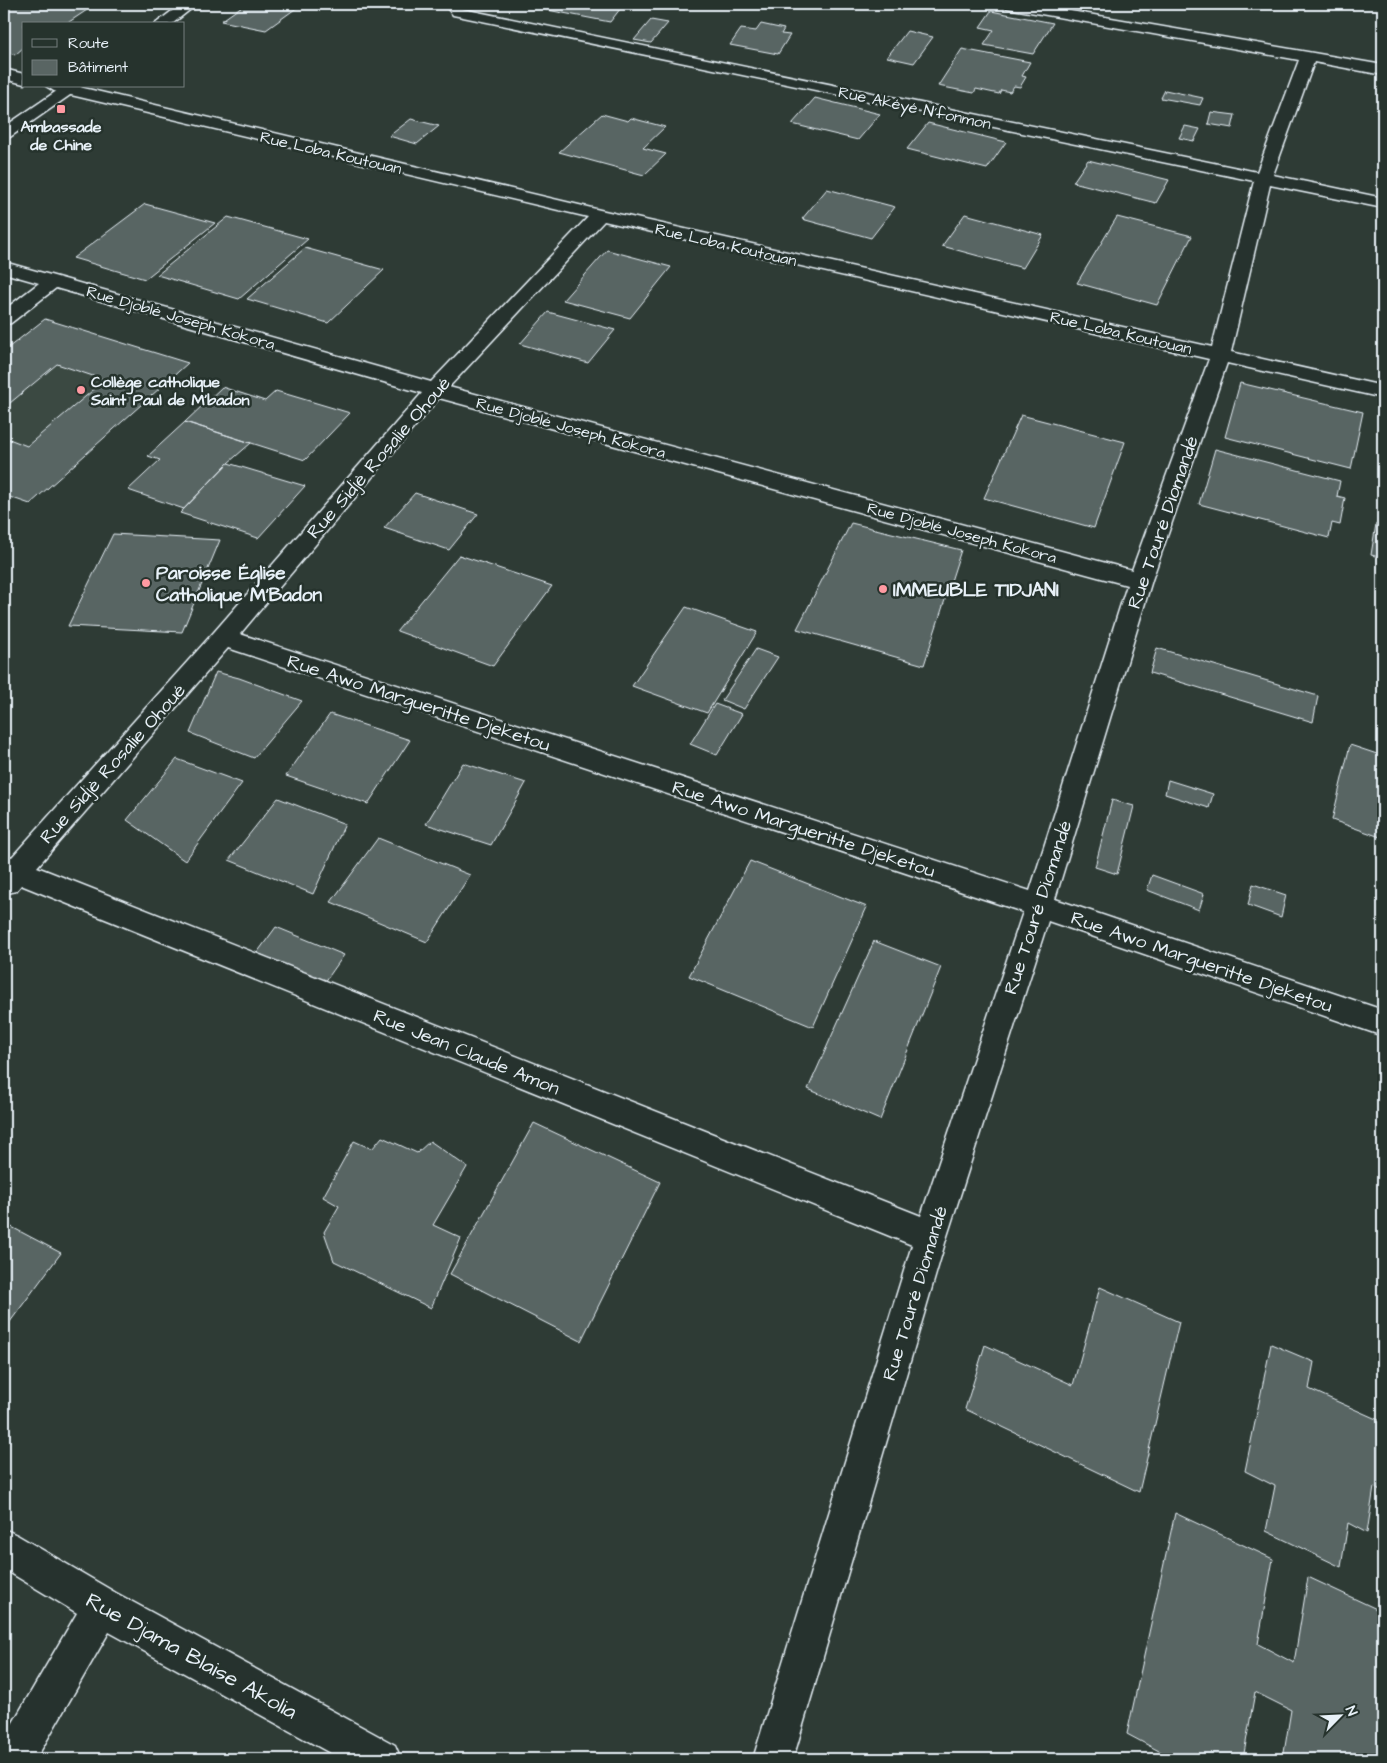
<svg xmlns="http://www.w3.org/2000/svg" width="1387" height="1763" font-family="'Architects Daughter',sans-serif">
<rect width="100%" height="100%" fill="#2e3b35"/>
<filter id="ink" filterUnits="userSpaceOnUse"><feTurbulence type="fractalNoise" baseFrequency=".02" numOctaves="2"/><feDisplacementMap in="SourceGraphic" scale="10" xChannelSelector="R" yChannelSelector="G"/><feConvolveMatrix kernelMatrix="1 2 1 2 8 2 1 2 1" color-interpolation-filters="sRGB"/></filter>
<g filter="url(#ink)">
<path fill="#3b4843" d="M45,319l143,44 -158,141 -26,-9v-144z"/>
<path fill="#596563" stroke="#e8f1f8" d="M4,4h92l-30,20h-42v23l-9,8 -11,-4z
M245,4h57l-36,26 -45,-9z
M543,4h81l-14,18 -73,-14z
M1053,4h37l-4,6z
M991,11l62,12 -20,31 -49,-9 10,-15 -14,-3z
M651,20l17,3 -17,20 -17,-3z
M761,24l23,5 -3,5 9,1 -12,19 -48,-9 11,-16 15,2z
M907,31l26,6 -19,26 -27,-6z
M962,49l68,13 -8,14 4,1 -6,10 -6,-1 -4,6 -9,-2 -2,4 -23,-5 -2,4 -36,-7z
M1165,90l38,8 -3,7 -39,-7z
M815,98l65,16 -22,26 -66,-16z
M1211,112l24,3 -3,13 -24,-4z
M602,114l26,7 3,-3 34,9 -22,21 23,6 -22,21 -85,-23z
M411,119l28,7 -22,18 -28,-8z
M928,123l78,19 -19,27 -80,-20z
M1185,126l15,3 -6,12 -15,-3z
M1088,160l81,20 -13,23 -83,-21z
M827,189l68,18 -24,31 -69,-19z
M145,204l70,19 -70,56 -72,-21z
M965,214l78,21 -20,33 -81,-22z
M228,217l80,22 -69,60 -82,-24z
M1117,217l75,19 -35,69 -80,-22z
M305,248l79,22 -56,53 -81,-24z
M607,250l64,17 -41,51 -67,-18z
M548,312l67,18 -27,33 -68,-19z
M45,319l143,44 -158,141 -26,-9v-58l23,9 78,-66 -48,-16 -53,44v-57z
M1240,383l123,29 -12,57 -126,-32z
M222,387l43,14 11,-10 74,22 -45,47 -120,-38z
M1021,415l104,27 -31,86 -110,-30z
M185,422l66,21 -23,20 -44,46 -56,-19 32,-30 -12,-4z
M1215,449l125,32 -3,15 8,2 -5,27 -8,-2 -3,15 -130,-34z
M228,463l77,23 -47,52 -78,-25z
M415,493l63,21 -29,36 -65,-22z
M851,523l110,27 -37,115 -127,-36z
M1376,524l7,2v32l-12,-3z
M113,534l107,6 -38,92 -114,-6z
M459,555l93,31 -59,80 -96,-35z
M686,607l71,25 -50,81 -75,-27z
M1157,648l161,48 -5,26 -163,-49z
M756,649l22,8 -34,52 -22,-9z
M216,672l23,6 63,23 -48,57 -64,-25z
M715,704l27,10 -25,41 -27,-11z
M330,714l80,26 -42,64 -82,-28z
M1350,745l33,11v82l-51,-18z
M177,759l65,24 -57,78 -58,-41z
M463,763l63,20 -35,62 -65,-21z
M1168,780l45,14 -4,14 -44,-14z
M278,798l67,26 -32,70 -84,-34z
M1112,800l22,6 -17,68 -22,-7z
M378,838l92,37 -43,67 -96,-40z
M750,861l117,46 -54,120 -124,-51z
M1152,875l52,19 -5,16 -52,-20z
M1253,884l33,11 -5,22 -33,-12z
M276,927l68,28 -19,27 -68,-29z
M874,941l67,26 -61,153 -72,-31z
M534,1123l126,59 -79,159 -131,-67z
M382,1137l35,16 13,-12 37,26 -34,58 28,13 -30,70 -97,-47 -10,-29 15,-26 -16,-9 31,-56 18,8z
M4,1223l57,30 -57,77z
M1100,1287l79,35 -40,170 -174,-83 20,-64 88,40z
M1271,1344l43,18 -5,27 74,33v69l-9,-4 -7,46 -19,-10 -7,44 -75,-36 9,-45 -30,-15z
M1175,1513l98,46 -15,85 36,19 14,-86 75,35v147h-100l8,-49 -36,-18 -12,67h-69l-47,-25z"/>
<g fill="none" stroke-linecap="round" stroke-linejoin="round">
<defs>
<path id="street" d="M444,4h15l4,5 794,163 42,-112 -292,-52 -7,-4h30l353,61v10l-69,-13 -41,113 110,23v10l-113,-23 -39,167 152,34v12l-156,-35 -75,217 -97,319 328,111v26l-335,-115 -101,315 -154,523h-40l159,-514 -891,-360 -5,6 -12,3v-39l8,2 203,-226 207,-238 -366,-105 -45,35 -7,2v-15l35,-27 -35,-10v-11l427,120 157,-165 -534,-126 -8,-5h29l525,124 612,137 42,-166 -796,-165 -5,-1zM604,221l605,138 -77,211 -683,-183zM439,398l688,187 -97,306 -790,-257zM228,648l795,264 -102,304 -884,-349z
M4,69l20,5v10l-20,-5z
M4,1529l13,6 99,58 279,152 6,14h-60l-232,-127 -73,127h-32v-21l73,-125 -73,-44z"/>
<path id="secondary" d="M181,4h16l-25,20h-17z
M64,86h19l-73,51 -6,2v-12z"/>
</defs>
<use href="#street" stroke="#e8f1f8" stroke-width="3"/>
<use href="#secondary" stroke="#e8f1f8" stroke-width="3"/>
<use href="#street" fill="#26332d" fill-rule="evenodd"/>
<use href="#secondary" fill="#26332d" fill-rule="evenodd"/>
</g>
</g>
<g fill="#ff9aa2" stroke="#26332d" stroke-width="2">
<rect x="56" y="104" width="10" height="10" rx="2.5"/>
<circle cx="81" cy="390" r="5"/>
<circle cx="146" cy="583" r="5"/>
<circle cx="883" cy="589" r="5"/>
</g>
<g text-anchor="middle" stroke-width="5" stroke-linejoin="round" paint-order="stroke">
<g font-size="16" fill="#e8f1f8" stroke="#26332d">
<text transform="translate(915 107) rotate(12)" y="6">Rue Akéyé N'fonmon</text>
<text transform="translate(331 152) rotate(13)" y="6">Rue Loba Koutouan</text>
<text transform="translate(726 244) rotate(13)" y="6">Rue Loba Koutouan</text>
<text transform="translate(181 317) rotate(16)" y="6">Rue Djoblé Joseph Kokora</text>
<text transform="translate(1121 332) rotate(13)" y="6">Rue Loba Koutouan</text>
<text transform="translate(571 427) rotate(15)" y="6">Rue Djoblé Joseph Kokora</text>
<text transform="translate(962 532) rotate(15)" y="6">Rue Djoblé Joseph Kokora</text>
</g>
<g font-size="16" font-weight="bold" fill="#e8f1f8" stroke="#26332d">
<text x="61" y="132">Ambassade<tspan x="61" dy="18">de Chine</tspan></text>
<text x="91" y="387" text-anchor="start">Collège catholique<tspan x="91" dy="18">Saint Paul de M'badon</tspan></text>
</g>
<g font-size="19" fill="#e8f1f8" stroke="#26332d">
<text transform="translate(378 457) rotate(-49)" y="7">Rue Sidjè Rosalie Ohoué</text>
<text transform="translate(1162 522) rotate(-71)" y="7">Rue Touré Diomandé</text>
<text transform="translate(419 702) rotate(18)" y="7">Rue Awo Margueritte Djeketou</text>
<text transform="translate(112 763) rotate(-48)" y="7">Rue Sidjè Rosalie Ohoué</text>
<text transform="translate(804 828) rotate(18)" y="7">Rue Awo Margueritte Djeketou</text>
<text transform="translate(1037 907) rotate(-72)" y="7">Rue Touré Diomandé</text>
<text transform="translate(1202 961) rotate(19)" y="7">Rue Awo Margueritte Djeketou</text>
<text transform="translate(467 1051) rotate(22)" y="7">Rue Jean Claude Amon</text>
<text transform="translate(914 1293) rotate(-73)" y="7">Rue Touré Diomandé</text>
</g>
<g font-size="19" font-weight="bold" fill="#e8f1f8" stroke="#26332d" text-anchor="start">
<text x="156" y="579">Paroisse Église<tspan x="156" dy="22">Catholique M’Badon</tspan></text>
<text x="893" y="596">IMMEUBLE TIDJANI</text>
</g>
<g font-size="22" fill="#e8f1f8" stroke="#26332d">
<text transform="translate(192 1655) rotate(29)" y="8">Rue Djama Blaise Akolia</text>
</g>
</g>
<rect width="1387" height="1763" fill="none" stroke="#26332d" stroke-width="20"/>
<rect x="10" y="10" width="1367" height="1743" fill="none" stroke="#e8f1f8" stroke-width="2" filter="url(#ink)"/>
<rect x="22" y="22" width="162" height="65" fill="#26332d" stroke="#747f7e"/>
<rect x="32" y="39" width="25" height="8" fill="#26332d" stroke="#747f7e"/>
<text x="68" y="48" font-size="15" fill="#e8f1f8">Route</text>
<rect x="32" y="60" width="25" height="15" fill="#596563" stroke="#747f7e"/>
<text x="68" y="72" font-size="15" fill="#e8f1f8">Bâtiment</text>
<g transform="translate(1340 1716) rotate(66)" stroke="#26332d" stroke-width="4" paint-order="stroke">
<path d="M0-4L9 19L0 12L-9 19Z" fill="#e8f1f8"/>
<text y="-8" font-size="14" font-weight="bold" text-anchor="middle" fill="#e8f1f8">N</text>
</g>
</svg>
